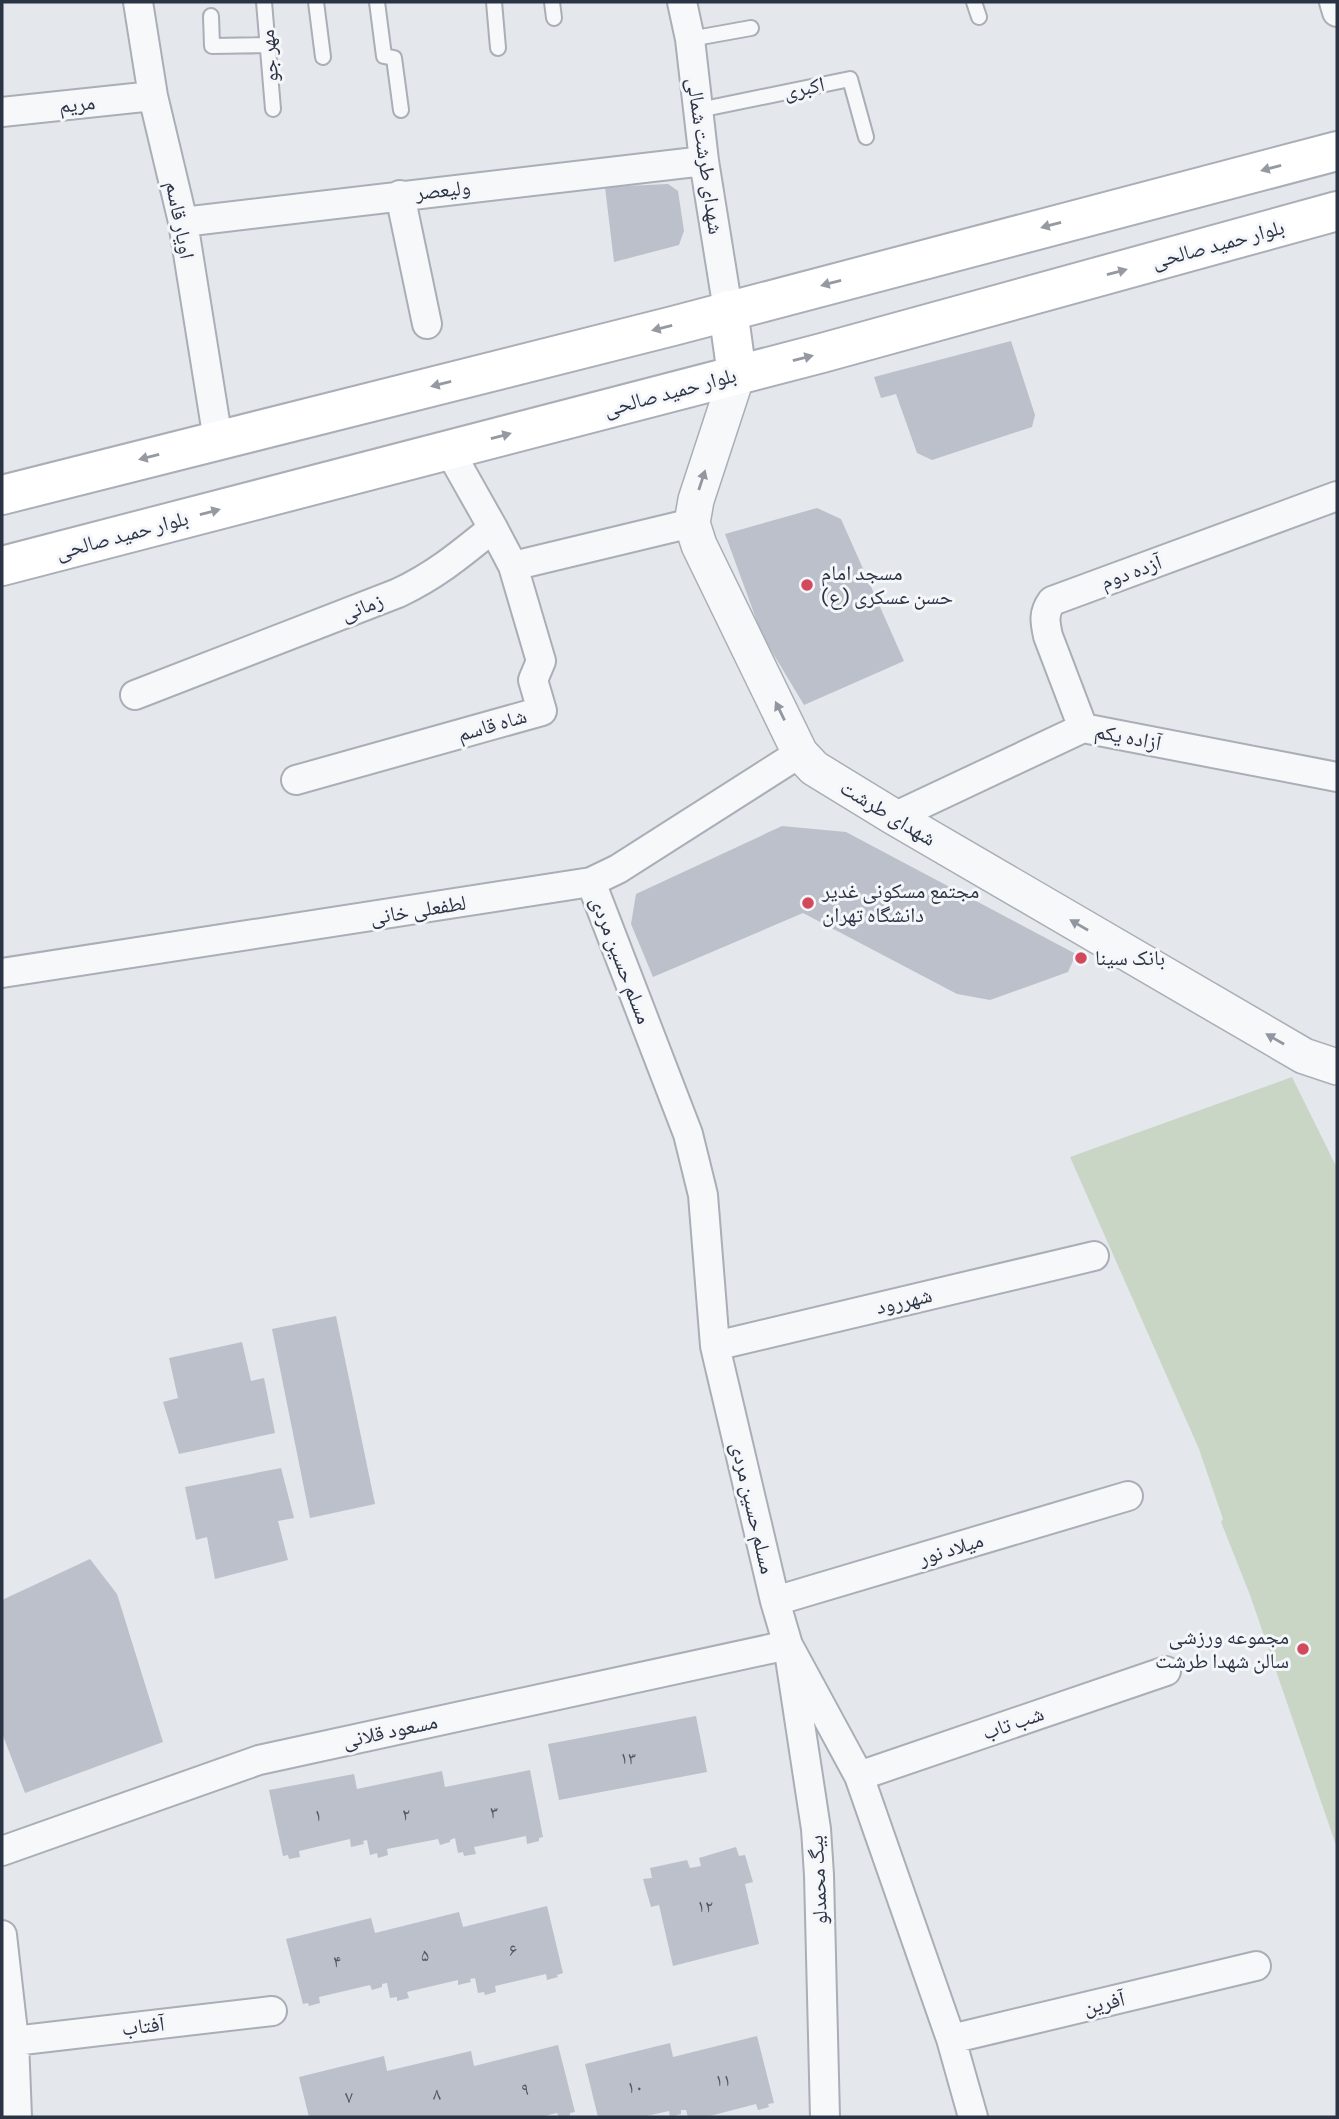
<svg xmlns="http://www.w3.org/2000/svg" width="1339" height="2119" font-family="Commissioner,'Noto Naskh Arabic',sans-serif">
<rect width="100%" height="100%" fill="#e4e7ec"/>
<path fill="#c9d6c5" d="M1292,1077l45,91v680l-87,-253 -29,-73 2,-3 -24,-70 -129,-292z"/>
<path fill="#bbc0ca" d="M668,184l10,7 6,40 -5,14 -65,17 -9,-75z
M1011,341l24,74 -3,12 -100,33 -15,-7 -21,-59 -15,4 -7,-21z
M817,508l24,11 63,142 -100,44 -42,-70 -37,-101z
M782,826l64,6 230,122 -8,18 -78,28 -33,-6 -154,-81 -150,64 -22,-53 5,-30z
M336,1316l39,188 -65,14 -38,-189z
M242,1342l9,39 13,-3 11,55 -96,21 -16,-52 15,-4 -9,-40z
M281,1468l13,50 -16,3 10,39 -73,19 -8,-42 -11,3 -11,-53z
M90,1559l27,35 46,148 -138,51 -23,-60v-133z
M696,1716l11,56 -148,28 -11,-56z
M530,1770l13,67 -4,1v3l-12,3 -1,-8 -52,11 2,7 -12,2 -1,-4 -5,1 -3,-15 -5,2v2l-10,3 -2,-6 -51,10 1,6 -10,3 -1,-5 -7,2 -3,-15 -4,1 1,3 -13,3 -1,-8 -51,12 1,6 -11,2 -1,-4 -5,1 -14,-66 85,-16 3,15 85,-18 3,16z
M736,1847l3,9 6,-1 8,27 -8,2 14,60 -86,22 -14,-61 -8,2 -8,-28 9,-1 -2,-10 37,-8 3,8 11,-2 -2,-8z
M547,1906l16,67 -6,2 1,2 -11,3 -1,-6 -51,12 1,6 -11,3 -1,-3 -6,1 -3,-15 -5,1 1,3 -13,3v-5l-51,12 2,6 -12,3v-4l-7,1 -3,-15 -5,1v3l-10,3 -2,-5 -51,12 1,6 -11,3 -1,-3 -5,1 -17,-65 85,-21 4,15 84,-21 4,15z
M757,2036l17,67 -6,1 1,3 -11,3 -2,-6 -50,13h-18l-2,-7h-5v4l-11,3 -1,-6 -27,6h-44l-13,-53 85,-21 3,14z
M558,2045l17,67 -5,1v3l-3,1h-8l-2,-4 -17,4h-231l-10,-40 85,-21 3,15 84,-20 3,15z"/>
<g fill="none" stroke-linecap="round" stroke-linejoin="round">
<defs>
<path id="service" d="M264,2l9,107
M316,2l7,55
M377,2l7,54 10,2 7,52
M494,2l4,46
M552,2l2,16
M974,2l5,15
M211,16l1,30 55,-1
M690,39l61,-11
M699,110l151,-31 16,58"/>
<path id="minor" d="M138,2l15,94 30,126 35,218
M682,2l8,37 14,122 24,149
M1334,2l3,10
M2,112l151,-16
M400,195l27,129
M183,222l521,-61
M513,566l179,-43
M135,695l263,-102c38,-18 63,-39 95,-65l-44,-78
M1083,728l-35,-92c-3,-14 -5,-23 4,-35l285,-105
M296,780l246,-69 -9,-31 8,-19 -28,-95 -20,-38
M894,817l189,-89 254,49
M591,882l97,252 15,61 12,151 60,255 13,44 71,131 92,263 22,78
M2,973l589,-91 27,-13 182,-116
M715,1346l379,-90
M775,1601l353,-105
M859,1776l307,-105
M2,1851l257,-91 529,-115 28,184 3,46 6,242
M2,1935l12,106 3,76
M951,2039l305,-73
M14,2041l258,-30"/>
<path id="tertiary" d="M737,375l-41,125 -4,23 7,22 101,208 14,15 80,49 410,239 33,11"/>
<path id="secondary" d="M728,310l9,65
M2,495l671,-169 664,-175
M2,566l820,-213 515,-142"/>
</defs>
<use href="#service" stroke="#a9aeb7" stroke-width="18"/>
<use href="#minor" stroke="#a9aeb7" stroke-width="32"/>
<use href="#tertiary" stroke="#a9aeb7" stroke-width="38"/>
<use href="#secondary" stroke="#a9aeb7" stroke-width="42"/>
<use href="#service" stroke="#f7f8fa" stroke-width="14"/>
<use href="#minor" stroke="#f7f8fa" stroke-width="28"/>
<use href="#tertiary" stroke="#f7f8fa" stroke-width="35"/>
<use href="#secondary" stroke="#fff" stroke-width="38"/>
</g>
<defs><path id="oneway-solid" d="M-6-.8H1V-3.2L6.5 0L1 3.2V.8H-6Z" transform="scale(1.75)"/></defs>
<g fill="#959aa2">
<use href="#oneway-solid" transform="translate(1271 168) rotate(165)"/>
<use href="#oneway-solid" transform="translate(1051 225) rotate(165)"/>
<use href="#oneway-solid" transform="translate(1117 272) rotate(-15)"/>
<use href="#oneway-solid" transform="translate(831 283) rotate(165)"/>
<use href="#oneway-solid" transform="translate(662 328) rotate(166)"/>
<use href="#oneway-solid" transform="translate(803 358) rotate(-14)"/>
<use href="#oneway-solid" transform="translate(441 384) rotate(166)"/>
<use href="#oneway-solid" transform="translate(501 436) rotate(-15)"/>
<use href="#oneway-solid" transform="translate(149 457) rotate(166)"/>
<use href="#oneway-solid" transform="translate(210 512) rotate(-15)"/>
</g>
<g fill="#9196a0">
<use href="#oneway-solid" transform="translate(702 480) rotate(-72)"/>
<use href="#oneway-solid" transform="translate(780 711) rotate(-116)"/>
<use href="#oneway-solid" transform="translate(1079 925) rotate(-150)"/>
<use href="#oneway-solid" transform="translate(1275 1039) rotate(-150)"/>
</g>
<g fill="#d1495b" stroke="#f4f6f9" stroke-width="2.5">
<circle cx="807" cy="585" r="7"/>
<circle cx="808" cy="903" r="7"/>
<circle cx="1081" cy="958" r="7"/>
<circle cx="1303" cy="1649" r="7"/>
</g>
<g text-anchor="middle" stroke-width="6" stroke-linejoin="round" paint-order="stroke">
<g font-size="18" fill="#4f5766">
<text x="628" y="1764">۱۳</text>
<text x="494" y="1818">۳</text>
<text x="406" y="1820">۲</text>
<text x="318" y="1821">۱</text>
<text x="705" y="1912">۱۲</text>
<text x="513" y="1956">۶</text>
<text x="425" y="1961">۵</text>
<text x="337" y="1967">۴</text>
<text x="723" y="2086">۱۱</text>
<text x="635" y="2093">۱۰</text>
<text x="525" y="2095">۹</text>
<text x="437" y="2100">۸</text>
<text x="349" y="2103">۷</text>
</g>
<g font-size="21" fill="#2b3445" stroke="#f4f6f9">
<text transform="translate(269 56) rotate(-95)" y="7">مهر جو</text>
<text transform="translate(804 88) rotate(-12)" y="7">اکبری</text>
<text transform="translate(77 104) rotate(-6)" y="7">مریم</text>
<text transform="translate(705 156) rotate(82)" y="7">شهدای طرشت شمالی</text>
<text transform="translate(443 190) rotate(-6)" y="7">ولیعصر</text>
<text transform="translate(180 220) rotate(79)" y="7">اویار قاسم</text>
<text transform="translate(1218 244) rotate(-15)" y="7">بلوار حمید صالحی</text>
<text transform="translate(670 392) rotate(-15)" y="7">بلوار حمید صالحی</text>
<text transform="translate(122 535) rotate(-15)" y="7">بلوار حمید صالحی</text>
<text transform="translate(1131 572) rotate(-20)" y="7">آزده دوم</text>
<text transform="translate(362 607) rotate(-21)" y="7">زمانی</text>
<text transform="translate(492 725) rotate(-16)" y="7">شاه قاسم</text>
<text transform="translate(1128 737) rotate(11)" y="7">آزاده یکم</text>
<text transform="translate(888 813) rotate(31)" y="7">شهدای طرشت</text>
<text transform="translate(418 910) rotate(-9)" y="7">لطفعلی خانی</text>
<text transform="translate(621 960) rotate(69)" y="7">مسلم حسین مردی</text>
<text transform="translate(904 1301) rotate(-13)" y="7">شهررود</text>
<text transform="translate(753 1508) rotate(77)" y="7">مسلم حسین مردی</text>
<text transform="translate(951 1549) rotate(-17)" y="7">میلاد نور</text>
<text transform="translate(1013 1723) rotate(-19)" y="7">شب تاب</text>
<text transform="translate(390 1731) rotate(-12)" y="7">مسعود قلانی</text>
<text transform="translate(818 1880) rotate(-93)" y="7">بیگ محمدلو</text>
<text transform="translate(1104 2003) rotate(-13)" y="7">آفرین</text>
<text transform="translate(143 2026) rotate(-7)" y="7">آفتاب</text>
</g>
<g font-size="21" fill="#2b3445" stroke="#f4f6f9" text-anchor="start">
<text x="821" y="580">مسجد امام<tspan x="821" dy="24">حسن عسکری (ع)</tspan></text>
<text x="822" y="898">مجتمع مسکونی غدیر<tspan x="822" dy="24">دانشگاه تهران</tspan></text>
<text x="1095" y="965">بانک سینا</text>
<text x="1289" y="1644" text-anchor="end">مجموعه ورزشی<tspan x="1289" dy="24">سالن شهدا طرشت</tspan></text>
</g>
</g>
<rect width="1339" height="2119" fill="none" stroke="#2b3445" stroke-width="7"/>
</svg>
